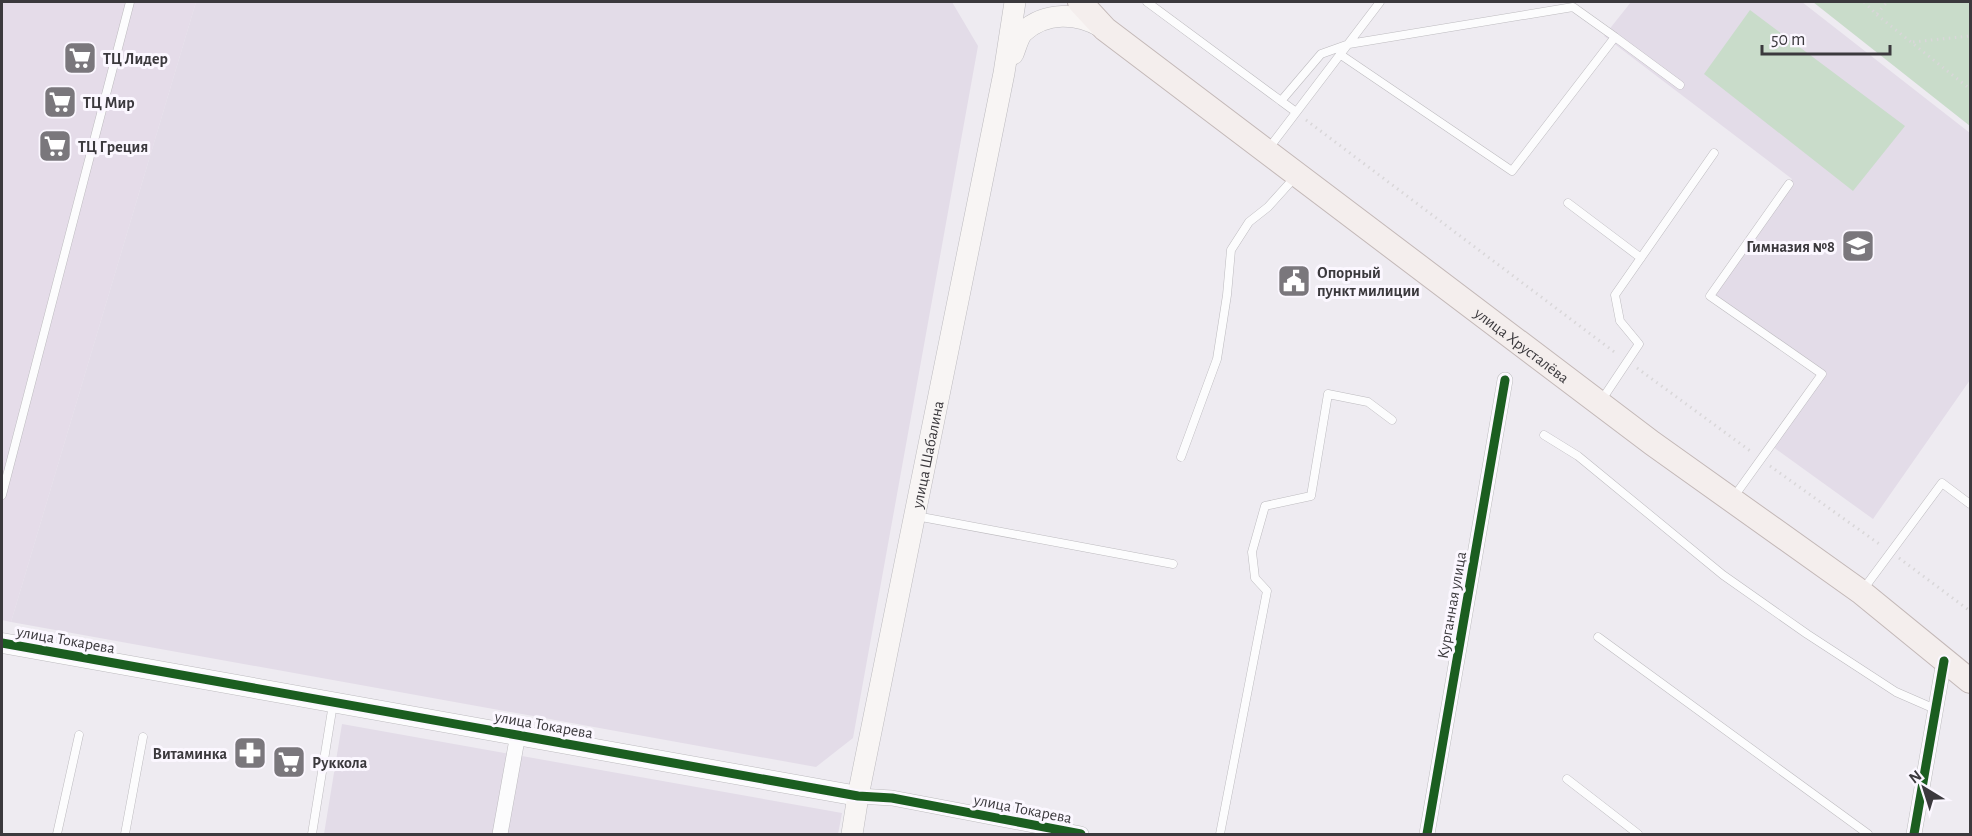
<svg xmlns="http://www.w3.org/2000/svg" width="1972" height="836" font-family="'Alegreya Sans',sans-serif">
<rect width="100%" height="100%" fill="#eeebf1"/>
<path fill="#e5dce9" d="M2,2h194l-185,620 -9,-2z"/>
<path fill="#e3dce8" d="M196,2h756l26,44 -125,692 -37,29 -805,-145z
M1631,2h171l168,131v247l-97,139 -104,-75 53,-70 -112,-78 82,-117 -188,-143z
M342,724l500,89 -4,21h-514z"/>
<path fill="#c9dcca" d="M1813,2h157v124z
M1750,10l155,116 -52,65 -149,-117z"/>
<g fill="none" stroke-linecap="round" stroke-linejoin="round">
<defs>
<path id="service" d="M1147,2l134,99 40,-47 28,-10 224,-37 42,30 -103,134 -171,-116
M1615,37l65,48
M1281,101l15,11
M1269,148l111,-146
M1568,203l73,55
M1601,401l38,-57 -19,-23 -5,-26 99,-142
M1544,435l34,21 145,119 84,59 89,58 39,17
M1181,457l36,-98 10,-64 4,-45 18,-28 19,-15 28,-31
M2,495l128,-493
M1733,498l89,-124 -112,-78 79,-112
M916,516l257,48
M1862,591l80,-108 28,21
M1598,637l270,197
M1567,779l71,55
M57,834l22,-99
M125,834l18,-97
M312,834l21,-130
M1220,834l47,-243 -12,-13 -3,-26 13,-46 46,-10 17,-102 40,8 24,18"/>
<path id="minor" d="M858,796l34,2 189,36
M500,834l18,-100
M1427,834l78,-454
M1914,834l30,-173"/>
<path id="tertiary" d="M2,643l856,153"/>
<g id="secondary">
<path d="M1013,54c3,-7 5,-17 10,-22 23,-21 54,-19 79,-5"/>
<path id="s1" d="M852,834l6,-38 146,-723 11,-71"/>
</g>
<g id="primary">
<path id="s2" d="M1080,2l25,27 161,122 386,292 209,149 109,89"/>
</g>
</defs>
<use href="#service" stroke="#bdbbbf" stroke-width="9"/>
<use href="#minor" stroke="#bdbbbf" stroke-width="16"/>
<use href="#tertiary" stroke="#bdbbbf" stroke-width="21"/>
<use href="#secondary" stroke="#bdbbbf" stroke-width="22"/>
<use href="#primary" stroke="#c3b8b7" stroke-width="26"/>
<path stroke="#d9d7d9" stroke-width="3" stroke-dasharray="1.5 4.5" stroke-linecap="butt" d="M1864,2l13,13 93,74
M1877,14l10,-12
M1913,42l57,-6
M1306,120l311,234
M1637,368l116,85
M1770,466l112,80
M1899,558l71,53"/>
<use href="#service" stroke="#fcfcfd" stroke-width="8"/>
<use href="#minor" stroke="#fcfcfd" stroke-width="15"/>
<use href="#tertiary" stroke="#fcfcfd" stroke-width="20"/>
<use href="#secondary" stroke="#f8f5f4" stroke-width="21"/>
<use href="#primary" stroke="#f4eeed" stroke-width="24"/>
<defs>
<path id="cycleway" d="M2,643l856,153 34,2 189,36
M1427,834l78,-454
M1914,834l30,-173"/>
</defs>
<use href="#cycleway" stroke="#fbf7ff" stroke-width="13"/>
<use href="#cycleway" stroke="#1b5e20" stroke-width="9"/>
</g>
<defs>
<symbol id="supermarket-square" viewBox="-11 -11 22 22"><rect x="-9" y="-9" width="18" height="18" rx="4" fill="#7a777c" stroke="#fbf7ff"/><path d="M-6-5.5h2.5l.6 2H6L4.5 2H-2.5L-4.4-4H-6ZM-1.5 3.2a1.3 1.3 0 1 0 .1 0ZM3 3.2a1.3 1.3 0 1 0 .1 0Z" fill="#fff"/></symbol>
<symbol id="school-square" viewBox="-11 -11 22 22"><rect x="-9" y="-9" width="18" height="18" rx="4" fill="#7a777c" stroke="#fbf7ff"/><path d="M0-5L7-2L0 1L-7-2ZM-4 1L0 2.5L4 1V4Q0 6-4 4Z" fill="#fff"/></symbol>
<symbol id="civic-square" viewBox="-11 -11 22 22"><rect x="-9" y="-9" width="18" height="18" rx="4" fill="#7a777c" stroke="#fbf7ff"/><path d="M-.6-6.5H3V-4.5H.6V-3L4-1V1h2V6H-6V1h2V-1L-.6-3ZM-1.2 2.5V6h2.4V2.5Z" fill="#fff"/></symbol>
<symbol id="pharmacy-square" viewBox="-11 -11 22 22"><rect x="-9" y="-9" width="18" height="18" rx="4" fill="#7a777c" stroke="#fbf7ff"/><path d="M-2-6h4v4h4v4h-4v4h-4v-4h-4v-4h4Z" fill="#fff"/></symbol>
</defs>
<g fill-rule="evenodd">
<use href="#supermarket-square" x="61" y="39" width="38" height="38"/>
<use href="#supermarket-square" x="41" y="83" width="38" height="38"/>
<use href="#supermarket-square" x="36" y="127" width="38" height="38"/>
<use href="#school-square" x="1839" y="227" width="38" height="38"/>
<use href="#civic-square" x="1275" y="262" width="38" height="38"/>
<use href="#pharmacy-square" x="231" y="734" width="38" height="38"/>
<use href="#supermarket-square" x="270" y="743" width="38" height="38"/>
</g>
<g text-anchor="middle" stroke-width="6" stroke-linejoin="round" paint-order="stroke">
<g font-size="16" font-weight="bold" fill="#3b393d" stroke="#fbf7ff" text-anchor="start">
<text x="103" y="64">ТЦ Лидер</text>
<text x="83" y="108">ТЦ Мир</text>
<text x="78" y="152">ТЦ Греция</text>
<text x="1835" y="252" text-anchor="end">Гимназия №8</text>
<text x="1317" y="278">Опорный<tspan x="1317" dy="18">пункт милиции</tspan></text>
<text x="227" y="759" text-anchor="end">Витаминка</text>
<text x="312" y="768">Руккола</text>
</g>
<g font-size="16" fill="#3b393d" stroke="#fbf7ff">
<text dy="6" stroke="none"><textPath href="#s2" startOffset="560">улица Хрусталёва</textPath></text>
<text dy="6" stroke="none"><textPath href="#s1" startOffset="387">улица Шабалина</textPath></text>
<text transform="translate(1451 605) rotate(-80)" y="6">Курганная улица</text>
<text transform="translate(66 639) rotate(10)" y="6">улица Токарева</text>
<text transform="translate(544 724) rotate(10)" y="6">улица Токарева</text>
<text transform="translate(1023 808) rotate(11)" y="6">улица Токарева</text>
</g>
</g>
<rect width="1972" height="836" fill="none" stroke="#3b393d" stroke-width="6"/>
<g transform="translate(1924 788) rotate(322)" stroke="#fbf7ff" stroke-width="4.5" paint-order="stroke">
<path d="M0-4.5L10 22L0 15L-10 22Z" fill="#3b393d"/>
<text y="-9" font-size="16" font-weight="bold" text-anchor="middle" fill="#3b393d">N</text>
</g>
<path d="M1762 45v9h128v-9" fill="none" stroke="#3b393d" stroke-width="3"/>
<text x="1771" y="45" font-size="18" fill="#3b393d" stroke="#fbf7ff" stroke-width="4.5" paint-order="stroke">50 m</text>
</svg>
